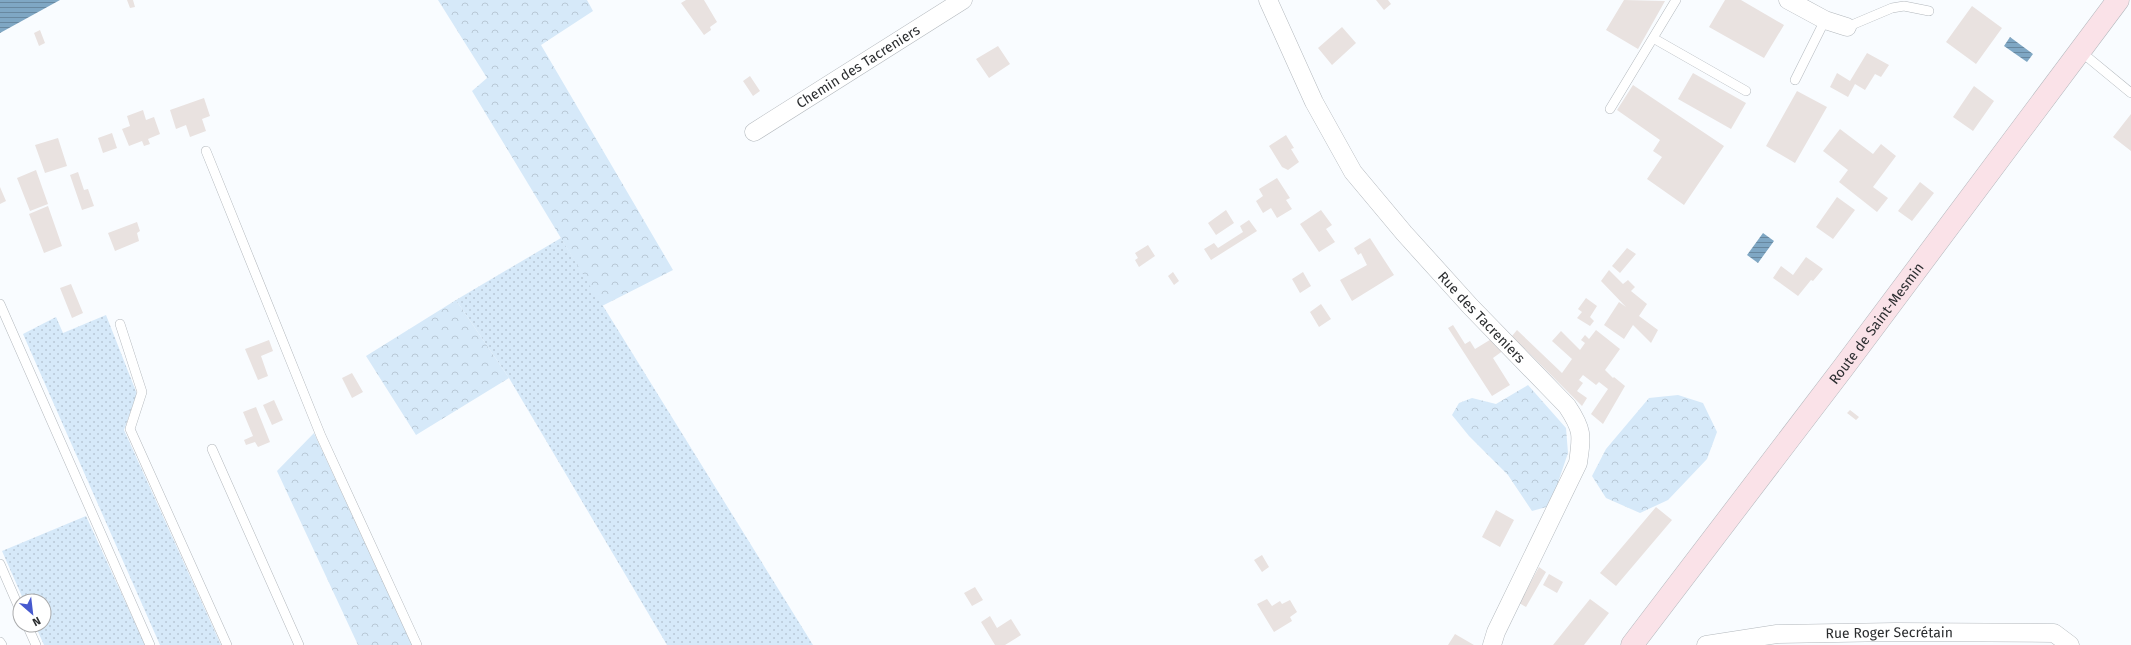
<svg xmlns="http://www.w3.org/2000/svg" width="2131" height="645" font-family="'Fira Sans',sans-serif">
<defs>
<pattern id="grass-dots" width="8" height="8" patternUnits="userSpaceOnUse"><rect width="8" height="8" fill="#d6e9f9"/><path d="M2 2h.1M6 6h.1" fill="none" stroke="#b8c8d6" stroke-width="1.8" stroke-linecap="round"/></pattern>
<pattern id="forest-crowns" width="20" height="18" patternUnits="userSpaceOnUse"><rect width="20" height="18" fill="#d6e9f9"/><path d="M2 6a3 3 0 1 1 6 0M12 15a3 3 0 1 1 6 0" fill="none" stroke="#b8c8d6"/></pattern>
<pattern id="water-rules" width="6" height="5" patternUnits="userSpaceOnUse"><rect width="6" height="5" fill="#7fa7c4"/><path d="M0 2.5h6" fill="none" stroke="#6888a0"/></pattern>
</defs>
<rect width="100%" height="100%" fill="#f9fcff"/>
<path fill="url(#grass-dots)" d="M561,238l252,407h-146l-158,-267 -53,-78z
M106,315l31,79 -13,36 97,215h-61l-137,-311 33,-17 7,16z
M86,516l59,129h-101l-9,-20h9v-24h-20l-22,-50z"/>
<path fill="url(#forest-crowns)" d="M438,0h149l6,11 -52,34 132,225 -71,36 -130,-215 15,-13z
M456,300l53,78 -93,57 -50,-79z
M1528,385l38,43 2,25 -18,53 -18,5 -24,-36 -39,-39 -17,-21 7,-12 13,-5 24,6z
M1678,395l25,8 14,29 -10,27 -39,41 -28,13 -34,-15 -14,-22 14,-27 43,-51z
M314,433l98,212h-54l-81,-174z"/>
<path fill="url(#water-rules)" d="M0,0h60l-60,33z
M2010,37l23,17 -6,8 -23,-16z
M1763,233l11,8 -16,22 -11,-8z"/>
<path fill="#e9e2e0" d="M127,0h6l2,7 -5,1z
M686,0h18l13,22 -7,5 1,3 -7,5 -23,-32z
M1376,0h12l3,4 -7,6z
M1624,0l41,1 -27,48 -32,-19z
M1725,0h16l43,25 -20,33 -55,-31z
M1972,6l30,22 -26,36 -30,-22z
M1342,27l14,16 -24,22 -14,-17z
M40,30l5,13 -6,3 -5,-13z
M998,46l12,18 -21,14 -13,-19z
M1867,53l22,12 -8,12 -6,-3 -10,16 -10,-6 -7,13 -18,-10 7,-14 13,8z
M1693,73l53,30 -15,26 -53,-30z
M750,76l10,15 -7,5 -10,-15z
M1633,85l91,61 -40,59 -37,-26 15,-22 -9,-6 7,-11 -43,-30z
M1974,86l20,15 -21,30 -20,-14z
M1797,91l30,16 -32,56 -29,-17z
M204,98l6,18 -8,3 4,12 -16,6 -4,-12 -10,4 -6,-19z
M143,110l3,10 8,-3 6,17 -12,5 2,5 -6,2 -2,-5 -13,5 -7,-17 8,-3 -3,-10z
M2131,114v37l-18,-14z
M1840,129l33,25 8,-10 15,12 -23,31 15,11 -11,14 -38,-30 9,-12 -25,-19z
M112,133l5,15 -14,5 -5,-15z
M1286,135l8,13 -3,1 8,13 -11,8 -6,-3 -13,-21z
M58,138l9,28 -22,7 -10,-28z
M36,170l12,34 -18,7 -13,-33z
M78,172l6,18 4,-1 6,17 -12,4 -12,-35z
M1277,178l13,20 -4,2 6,9 -15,9 -6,-10 -8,5 -7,-12 7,-5 -4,-7z
M1920,182l14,11 -22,28 -14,-10z
M0,187l6,14 -6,3z
M1837,197l18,13 -22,29 -17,-12z
M48,206l14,40 -18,7 -15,-39z
M1226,210l8,13 -18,12 -8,-12z
M1321,210l11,15 -6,4 9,13 -16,10 -19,-28z
M1249,220l8,11 -46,29 -7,-11 10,-6 4,5 25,-16 -3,-6z
M137,222l3,9 -3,2 2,8 -24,10 -7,-18z
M1370,238l24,37 -42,26 -12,-21 27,-15 -6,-12 -3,2 -4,-7z
M1148,245l7,11 -16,11 -4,-7 3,-2 -3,-5z
M1627,248l9,6 -16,19 -8,-7z
M1806,257l17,12 -10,12 -2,-1 -13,16 -25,-18 8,-12 12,9z
M1609,270l14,14 5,-4 7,7 -4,4 16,13 -8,12 19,14 -7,13 -18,-18 -9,14 -20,-14 15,-23 7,5 -25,-26z
M1173,272l6,9 -5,4 -6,-9z
M1303,272l8,14 -11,7 -8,-14z
M71,284l12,29 -11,5 -12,-30z
M1586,298l11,8 -7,11 4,4 -4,5 -13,-8 5,-6 -4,-3z
M1321,304l10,15 -12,8 -9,-15z
M1453,325l12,19 5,-3 5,8 18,-11 11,12 -11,8 17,27 -18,11 -44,-68z
M1517,330l45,43 10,-14 -20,-18 9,-10 19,19 5,-7 -4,-3 4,-5 4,4 7,-9 24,19 -15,21 8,8 1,-1 11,9 -22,38 -12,-10 17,-25 -9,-7 -3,3 -13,-10 -4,5 4,3 -6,8 10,7 -5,8 -70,-70z
M269,340l4,11 -12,5 7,20 -10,4 -13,-31z
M352,373l11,19 -11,6 -10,-20z
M274,400l9,20 -11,5 -9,-20z
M256,407l14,35 -12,5 -3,-5 -9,3 -2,-5 9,-4 -10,-24z
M1850,410l9,7 -3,3 -9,-7z
M1656,507l16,13 -56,66 -16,-13z
M1496,510l18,10 -14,27 -18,-10z
M1262,555l7,12 -7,5 -8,-12z
M1539,567l7,5 -20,35 -7,-4z
M1549,574l14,8 -6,11 -14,-8z
M975,587l8,13 -11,6 -8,-13z
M1267,599l5,7 8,-5 2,3 8,-4 7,12 -7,5 2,4 -18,11 -17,-28z
M1590,599l19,14 -25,32h-31z
M990,616l7,12 14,-9 10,16 -16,10h-10l-14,-23z
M1455,634l19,11h-26z"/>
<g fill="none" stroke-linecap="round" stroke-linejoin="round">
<defs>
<path id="service" d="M1847,27l45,-19 12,-2 25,5
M1653,38l93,53
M2080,51l51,42
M1795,80l30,-60
M1610,109l66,-109
M206,151l115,285 96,209
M0,304l150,341
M120,324l22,68 -12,37 97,216
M212,449l87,196
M0,564l20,46
M27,625l9,20
M0,642l2,3"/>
<g id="minor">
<path id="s1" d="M1268,0l46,102 39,70 51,61 66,73 97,100c16,24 15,29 11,57l-82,169 -4,13"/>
<path d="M1788,0l37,20 22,7"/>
<path id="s2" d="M754,132l209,-132"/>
<path id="s3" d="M1706,645l71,-11 118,-2 159,1 16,12"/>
</g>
<g id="secondary">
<path id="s4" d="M1632,645l211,-277 275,-368"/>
</g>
</defs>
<use href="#service" stroke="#b3b8bd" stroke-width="10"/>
<use href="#minor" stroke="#b3b8bd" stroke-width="19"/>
<use href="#secondary" stroke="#b3b8bd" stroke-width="23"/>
<use href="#service" stroke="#fff" stroke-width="9"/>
<use href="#minor" stroke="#fff" stroke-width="18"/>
<use href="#secondary" stroke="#fae2e8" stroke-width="22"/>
</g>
<g text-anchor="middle" stroke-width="3" stroke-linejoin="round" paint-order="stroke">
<g font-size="14" fill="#2b2d2f" stroke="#fff">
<text dy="5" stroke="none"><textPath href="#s2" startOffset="123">Chemin des Tacreniers</textPath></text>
<text dy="5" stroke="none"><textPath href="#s1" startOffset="386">Rue des Tacreniers</textPath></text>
<text dy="5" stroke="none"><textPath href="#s4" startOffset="404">Route de Saint-Mesmin</textPath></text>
<text dy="5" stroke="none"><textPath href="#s3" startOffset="184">Rue Roger Secrétain</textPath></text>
</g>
</g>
<g transform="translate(32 613) rotate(152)"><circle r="19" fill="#ffffff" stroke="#aaabac"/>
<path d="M0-3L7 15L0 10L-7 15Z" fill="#4659ce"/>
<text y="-6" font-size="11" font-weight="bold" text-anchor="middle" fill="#2b2d2f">N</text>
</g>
</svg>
